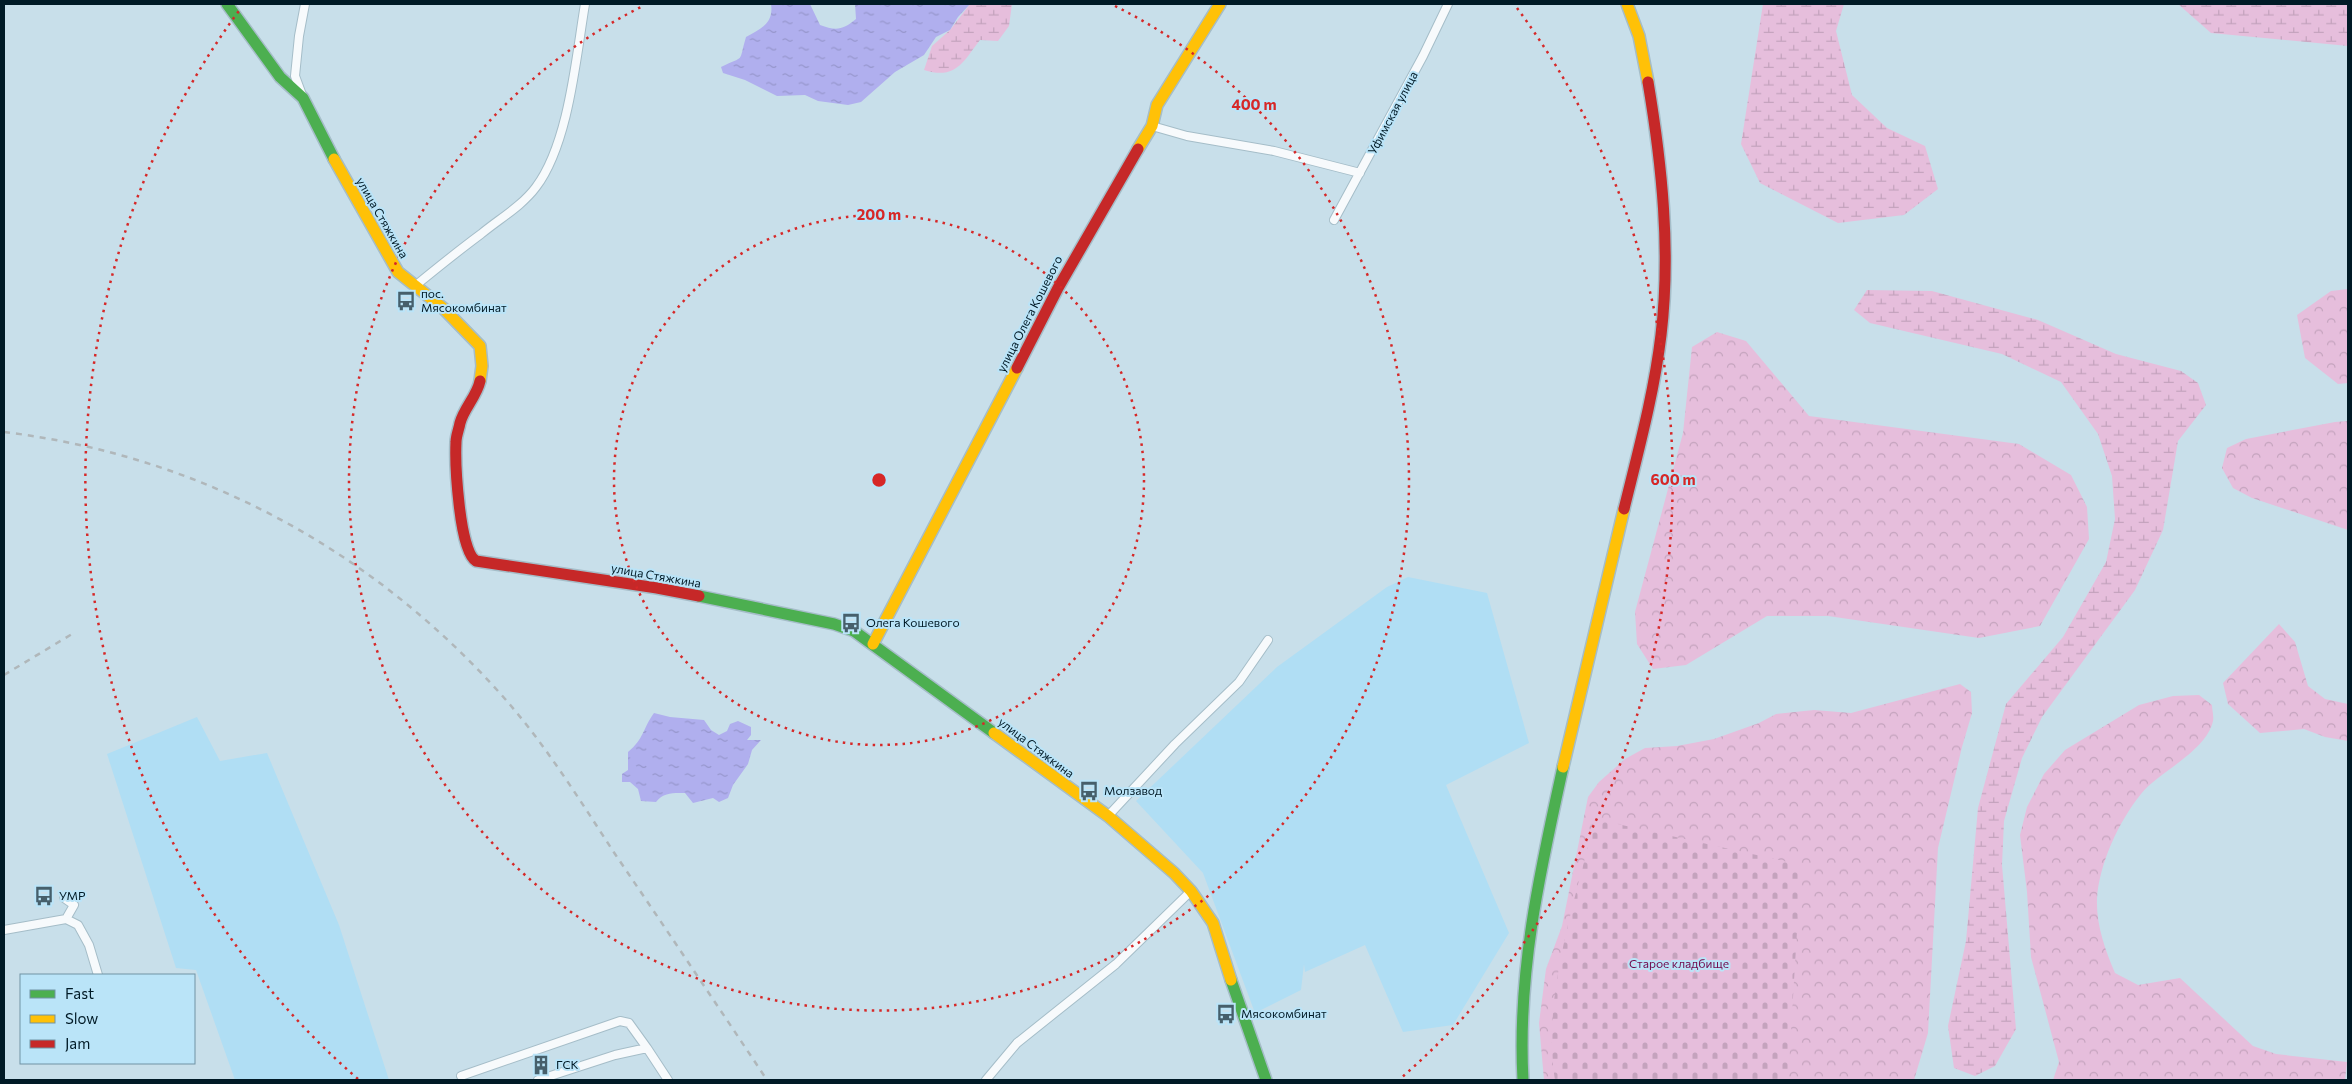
<svg xmlns="http://www.w3.org/2000/svg" width="2352" height="1084" font-family="Commissioner,sans-serif">
<defs>
<pattern id="forest-crowns" width="20" height="18" patternUnits="userSpaceOnUse" patternTransform="scale(1.25)"><rect width="20" height="18" fill="#e6bedc"/><path d="M2 6a3 3 0 1 1 6 0M12 15a3 3 0 1 1 6 0" fill="none" stroke="#c4a3bd"/></pattern>
<pattern id="wetland-marsh" width="20" height="14" patternUnits="userSpaceOnUse" patternTransform="scale(1.25)"><rect width="20" height="14" fill="#e6bedc"/><path d="M1 5h8M5 5V1M11 12h8M15 12V8" fill="none" stroke="#c4a3bd"/></pattern>
<pattern id="cemetery-stones" width="16" height="16" patternUnits="userSpaceOnUse" patternTransform="scale(1.25)"><rect width="16" height="16" fill="#e6bedc"/><path d="M2 7V4a2 2 0 0 1 4 0v3zM10 15v-3a2 2 0 0 1 4 0v3z" fill="#c4a3bd"/></pattern>
<pattern id="water-ripples" width="26" height="14" patternUnits="userSpaceOnUse" patternTransform="scale(1.25)"><rect width="26" height="14" fill="#b0afee"/><path d="M2 4q2-2 4 0t4 0M15 11q2-2 4 0t4 0" fill="none" stroke="#9696cc"/></pattern>
</defs>
<rect width="100%" height="100%" fill="#c8dfea"/>
<path fill="#b0def4" d="M1408,577l79,16 42,150 -83,42 63,148 -56,92 -50,7 -38,-87 -60,27 -1,-8 -3,26 -46,23 -52,-140 -67,-72 141,-134 110,-80z
M197,717l23,44 47,-8 72,172 50,155h-154l-39,-110 -20,-2 -69,-214z"/>
<path fill="url(#forest-crowns)" d="M2348,289v94l-10,1 -33,-26 -8,-43 34,-24z
M1717,332l29,9 63,75 210,28 52,31 16,32 2,32 -49,87 -61,12 -151,-22h-61l-81,49 -33,4 -16,-25 -2,-32 48,-179 9,-86z
M2348,421v109l-96,-32 -19,-10 -11,-20 5,-20 19,-9 89,-17z
M2279,624l16,18 13,44 17,13 23,5v37l-23,-4 -21,-8 -44,4 -32,-29 -5,-21z
M1960,684l11,8 1,21 -10,34 -24,101 -10,185 -14,47h-370l-5,-57 7,-54 16,-43 26,-129 11,-15 26,-23 20,-11 32,-2 37,-7 45,-16 17,-9 38,-4 37,3z
M2199,695l13,10c0,5 2,11 1,16 -7,31 -55,51 -72,73 -22,27 -42,70 -44,105 -1,25 8,51 18,74l23,12 42,-7 73,68 23,8 71,8 -2,18h-292l6,-18 -28,-105 -4,-65 -7,-57 7,-28 17,-33 21,-24 74,-45 34,-9z"/>
<path fill="url(#wetland-marsh)" d="M970,4h42l-3,22 -11,15 -18,-1c-17,22 -24,40 -56,30l8,-24 18,-16z
M1763,4h81l-8,27 16,64 35,33 38,18 13,43 -34,26 -66,8 -78,-40 -19,-39z
M2178,4h170v42l-137,-13z
M1867,290l65,1 106,29 78,34 65,17 17,12 8,22 -28,36 -15,89 -28,60 -93,127 -20,41 -18,63 -2,44 14,164 -21,37 -20,10 -21,-8 -6,-42 18,-85 12,-133 28,-104 57,-67 43,-75 9,-43 -3,-43 -14,-42 -37,-52 -59,-28 -132,-31 -16,-13z"/>
<path fill="url(#cemetery-stones)" d="M1595,819l206,46 -13,215h-233c-14,-80 21,-182 40,-261z"/>
<path fill="url(#water-ripples)" d="M771,4h39l10,21c16,6 23,5 36,-6l-1,-15h115l-12,13 -8,13 -14,7 -12,18 -29,17 -34,30 -13,3 -30,-4 -13,-6 -28,1 -32,-16 -22,-7 -2,-6c25,-12 17,-3 25,-30 15,-8 28,-14 25,-33z
M654,713l16,4 34,3 7,10 8,5 8,-4 3,-7 8,-3 13,6v8l-4,5h14l-9,10 -4,14 -15,21 -5,13 -9,4 -6,-4 -20,5 -8,-10c-12,0 -21,-1 -29,9l-15,-1 -3,-12 -8,-7h-8v-8l6,-4v-18c16,-13 15,-24 26,-39z"/>
<g fill="none" stroke-linecap="round" stroke-linejoin="round">
<defs>
<path id="street" d="M302,95l-7,-19 4,-40 6,-32
M1152,126l35,10 87,15 86,22
M1334,220l89,-164 25,-52
M415,286c22,-18 43,-35 66,-52 18,-15 41,-28 55,-47 33,-44 40,-130 49,-183
M1108,816l67,-72 64,-62 29,-42
M64,898l10,7 -8,14
M4,930l62,-11 12,6 11,20 9,30
M461,1076l159,-55 9,2 18,25
M538,1080l77,-25 32,-7 21,32
M986,1080l31,-37 99,-79 75,-73"/>
<path id="fast" d="M227,4l53,73 23,21 31,61
M699,596l135,28 20,7 140,102
M1231,980l35,100
M1523,1080c-6,-107 17,-209 40,-313"/>
<path id="slow" d="M1627,4l12,32 9,46
M1138,149l14,-23 5,-21 63,-101
M334,159l64,113 45,36 37,38 2,20 -2,15
M873,644l144,-276
M994,733l114,83 66,57 17,18 22,32 18,57
M1563,767l61,-258"/>
<path id="jam" d="M1017,368l41,-80 80,-139
M480,381c-3,15 -16,27 -20,42 -1,6 -4,13 -4,19 -1,21 3,109 20,119l181,27 42,8
M1624,509c14,-57 30,-115 37,-174 10,-83 1,-170 -13,-253"/>
</defs>
<use href="#street" stroke="#a5bdc8" stroke-width="10"/>
<use href="#fast" stroke="#a5bdc8" stroke-width="14"/>
<use href="#slow" stroke="#a5bdc8" stroke-width="14"/>
<use href="#jam" stroke="#a5bdc8" stroke-width="14"/>
<use href="#street" stroke="#f7fafc" stroke-width="8"/>
<use href="#fast" stroke="#4caf50" stroke-width="11"/>
<use href="#slow" stroke="#ffc107" stroke-width="11"/>
<use href="#jam" stroke="#c62828" stroke-width="11"/>
<path stroke="#b0b7ba" stroke-width="2.5" stroke-dasharray="6 6" stroke-linecap="butt" d="M4,432c197,24 371,119 502,268 41,47 75,102 109,154 51,75 102,151 152,226
M4,675l68,-41"/>
</g>
<g fill="none" stroke="#d62828" stroke-width="2.5" stroke-dasharray="2.5 5">
<circle cx="879" cy="480" r="265"/>
<path d="M1115 6A530 530 0 1 1 643 6"/>
<path d="M358 1079A794 794 0 0 1 241 8M1517 8A794 794 0 0 1 1400 1079"/>
</g>
<defs>
<symbol id="bus-bare" viewBox="-9 -9 18 18"><path d="M-5-6H5V4H4V6H2V4H-2V6H-4V4H-5ZM-3.5-4V0h7V-4ZM-3.5 1.2v1.5H-2V1.2ZM2 1.2v1.5H3.5V1.2Z" fill="#465f6b" stroke="#bae4f8" stroke-width="2.5" paint-order="stroke"/></symbol>
<symbol id="building-bare" viewBox="-9 -9 18 18"><path d="M-4-6H4V6H1V3H-1V6H-4ZM-2.5-4.3h1.7v1.8h-1.7ZM.8-4.3h1.7v1.8H.8ZM-2.5-1h1.7V.8h-1.7ZM.8-1h1.7V.8H.8Z" fill="#465f6b" stroke="#bae4f8" stroke-width="2.5" paint-order="stroke"/></symbol>
</defs>
<g fill-rule="evenodd">
<use href="#bus-bare" x="392" y="287" width="28" height="28"/>
<use href="#bus-bare" x="837" y="609" width="28" height="28"/>
<use href="#bus-bare" x="1075" y="777" width="28" height="28"/>
<use href="#bus-bare" x="30" y="882" width="28" height="28"/>
<use href="#bus-bare" x="1212" y="1000" width="28" height="28"/>
<use href="#building-bare" x="527" y="1051" width="28" height="28"/>
</g>
<g text-anchor="middle" stroke-width="4" stroke-linejoin="round" paint-order="stroke">
<g font-size="12" fill="#001a26" stroke="#bae4f8">
<text transform="translate(1393 113) rotate(-62)" y="4">Уфимская улица</text>
<text transform="translate(382 218) rotate(60)" y="4">улица Стяжкина</text>
<text transform="translate(1030 314) rotate(-63)" y="4">улица Олега Кошевого</text>
<text transform="translate(656 576) rotate(10)" y="4">улица Стяжкина</text>
<text transform="translate(1036 748) rotate(37)" y="4">улица Стяжкина</text>
</g>
<g font-size="12" fill="#001a26" stroke="#bae4f8" text-anchor="start">
<text x="421" y="298">пос.<tspan x="421" dy="14">Мясокомбинат</tspan></text>
<text x="866" y="627">Олега Кошевого</text>
<text x="1104" y="795">Молзавод</text>
<text x="59" y="900">УМР</text>
<text x="1241" y="1018">Мясокомбинат</text>
<text x="556" y="1069">ГСК</text>
</g>
<g font-size="12" fill="#71084b" stroke="#bae4f8">
<text x="1679" y="968">Старое кладбище</text>
</g>
</g>
<circle cx="879" cy="480" r="8" fill="#d62828" stroke="#bae4f8" stroke-width="2.5"/>
<g font-size="15" text-anchor="middle" font-weight="bold" fill="#d62828" stroke="#bae4f8" stroke-width="4" stroke-linejoin="round" paint-order="stroke">
<text x="1254" y="110">400 m</text>
<text x="879" y="220">200 m</text>
<text x="1673" y="485">600 m</text>
</g>
<rect width="2352" height="1084" fill="none" stroke="#001a26" stroke-width="10"/>
<rect x="20" y="974" width="175" height="90" fill="#bae4f8" stroke="#7093a4"/>
<rect x="30" y="990" width="25" height="8" fill="#4caf50" stroke="#7093a4"/>
<text x="65" y="999" font-size="15" fill="#001a26">Fast</text>
<rect x="30" y="1015" width="25" height="8" fill="#ffc107" stroke="#7093a4"/>
<text x="65" y="1024" font-size="15" fill="#001a26">Slow</text>
<rect x="30" y="1040" width="25" height="8" fill="#c62828" stroke="#7093a4"/>
<text x="65" y="1049" font-size="15" fill="#001a26">Jam</text>
</svg>
